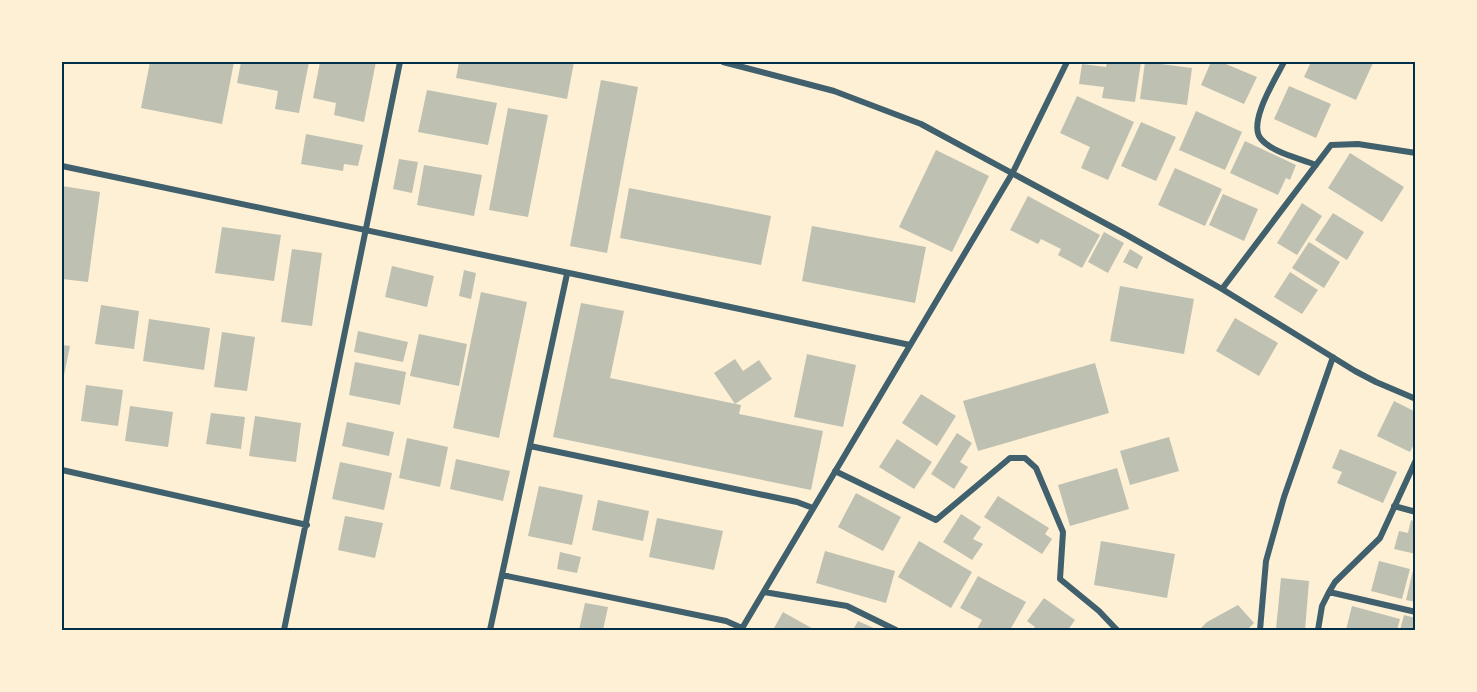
<svg xmlns="http://www.w3.org/2000/svg" width="1477" height="692" font-family="'IBM Plex Serif',serif">
<rect width="100%" height="100%" fill="#fdf0d5"/>
<path fill="#bec0b2" d="M150,62h84l-12,62 -81,-16z
M241,62h68l-10,51 -24,-4 3,-18 -41,-8z
M320,62h56l-12,60 -30,-7 2,-12 -23,-5z
M459,62h115l-7,37 -111,-21z
M1107,62h34l-6,40 -33,-4 2,-11 -25,-3 3,-20 24,3z
M1145,62l47,6 -5,37 -47,-6z
M1211,62h10l36,15 -13,27 -43,-19z
M1311,62h58l4,1 -17,37 -52,-23z
M601,80l37,7 -31,166 -37,-7z
M1289,86l42,18 -15,34 -42,-19z
M427,90l70,13 -9,42 -70,-13z
M1077,96l57,26 -26,58 -27,-12 9,-21 -30,-14z
M508,108l40,7 -20,102 -39,-7z
M1196,111l46,21 -17,38 -46,-20z
M1141,122l35,15 -20,44 -35,-15z
M306,134l57,11 -5,21 -14,-2 -1,7 -42,-7z
M1245,141l51,24 -6,15 -4,-2 -8,17 -48,-22z
M936,150l53,26 -37,76 -53,-25z
M1350,153l54,34 -22,35 -54,-34z
M399,159l19,3 -6,31 -19,-4z
M424,165l58,10 -8,41 -57,-11z
M1175,168l47,21 -17,37 -47,-21z
M62,186l38,6 -12,90 -26,-3z
M629,188l142,28 -10,49 -141,-27z
M1223,194l35,15 -14,32 -35,-16z
M1028,196l72,39 -18,33 -24,-13 3,-6 -20,-10 -3,5 -28,-14z
M1302,203l20,13 -25,39 -20,-12z
M1333,213l31,19 -17,28 -32,-20z
M812,226l114,21 -11,56 -113,-22z
M222,227l59,8 -7,46 -59,-8z
M1104,232l20,11 -16,30 -20,-11z
M1309,242l31,20 -16,26 -32,-20z
M292,249l30,4 -10,73 -31,-4z
M1130,249l13,8 -6,12 -14,-7z
M392,266l42,10 -7,31 -42,-10z
M464,270l12,3 -5,26 -12,-3z
M1290,272l28,18 -16,24 -28,-17z
M1120,286l74,13 -10,55 -74,-13z
M481,292l46,10 -28,136 -46,-10z
M581,303l43,8 -14,67 131,27 -2,9 84,17 -12,59 -258,-53z
M101,305l38,6 -5,38 -39,-5z
M1235,318l43,25 -19,33 -43,-25z
M149,319l61,9 -6,42 -61,-9z
M358,331l50,11 -5,20 -49,-10z
M222,332l33,5 -8,54 -33,-4z
M419,334l48,10 -8,42 -49,-10z
M62,345l8,1 -7,34h-1z
M807,354l49,11 -13,62 -49,-10z
M735,359l8,12 16,-11 13,19 -37,25 -21,-31z
M355,362l51,10 -6,33 -51,-10z
M1095,363l14,50 -131,38 -15,-50z
M86,385l37,5 -5,36 -37,-5z
M921,394l35,22 -19,30 -35,-23z
M1394,401l22,11v28l-6,12 -33,-16z
M130,406l43,6 -5,35 -43,-6z
M211,413l34,4 -4,32 -35,-5z
M255,416l46,7 -5,39 -47,-6z
M347,422l47,10 -5,24 -47,-10z
M957,433l15,10 -12,19 8,5 -14,22 -23,-15z
M1169,437l10,34 -49,14 -10,-34z
M407,438l41,9 -8,40 -41,-9z
M897,439l35,23 -18,27 -35,-22z
M1340,449l57,23 -14,31 -46,-20 5,-11 -10,-4z
M456,459l54,12 -7,30 -53,-12z
M340,462l52,11 -8,37 -52,-11z
M1117,468l12,41 -59,17 -12,-41z
M539,486l44,9 -11,50 -44,-9z
M856,493l45,24 -18,34 -45,-24z
M998,496l51,32 -4,6 7,5 -10,15 -58,-37z
M598,500l51,11 -6,30 -51,-11z
M961,514l20,13 -8,12 10,5 -11,16 -29,-18z
M345,516l38,7 -8,35 -37,-8z
M657,518l66,13 -9,39 -65,-13z
M1411,520l5,2v32l-22,-5 5,-18 9,2z
M919,541l53,31 -21,36 -53,-31z
M1101,541l74,13 -8,44 -73,-13z
M825,551l70,20 -9,32 -70,-20z
M560,552l21,5 -4,16 -20,-4z
M1379,561l31,8 -8,30 -31,-8z
M1413,570l3,1v31l-10,-2z
M978,576l48,26 -16,28h-30l-3,-1 5,-9 -22,-12z
M1281,578l28,3 -4,49 -29,-1z
M1044,598l31,22 -7,10h-35l2,-3 -8,-6z
M585,603l23,4 -5,23h-24z
M1238,605l16,18 -7,7h-48l8,-8z
M1352,606l48,13 -3,11h-51z
M783,612l32,18h-42z
M1404,615l12,3v12h-16z
M858,621l20,9h-25z"/>
<g fill="none" stroke-linecap="round" stroke-linejoin="round">
<path stroke="#3f606c" stroke-width="6" d="M723,62l111,29 87,33 204,110 97,55 133,82 21,11 40,17
M1284,62c-8,16 -37,61 -23,77 12,14 38,19 55,26
M62,166l848,179
M1222,289l109,-144 27,-1 58,9
M530,446l267,56 16,6
M62,470l245,55
M835,471l101,49 74,-62h15l11,10 27,64 -3,47 39,32 18,19
M1394,506l22,6
M502,575l224,46 16,7
M764,592l83,14 49,24
M1329,592l87,20
M284,630l116,-568
M490,630l77,-356
M741,630l272,-458 54,-110
M1260,630l6,-69 18,-64 49,-140
M1318,630l4,-24 7,-14 6,-10 45,-44 36,-78"/>
</g>
<rect width="1477" height="692" fill="none" stroke="#fdf0d5" stroke-width="126"/>
<rect x="63" y="63" width="1351" height="566" fill="none" stroke="#003049" stroke-width="2"/>
</svg>
